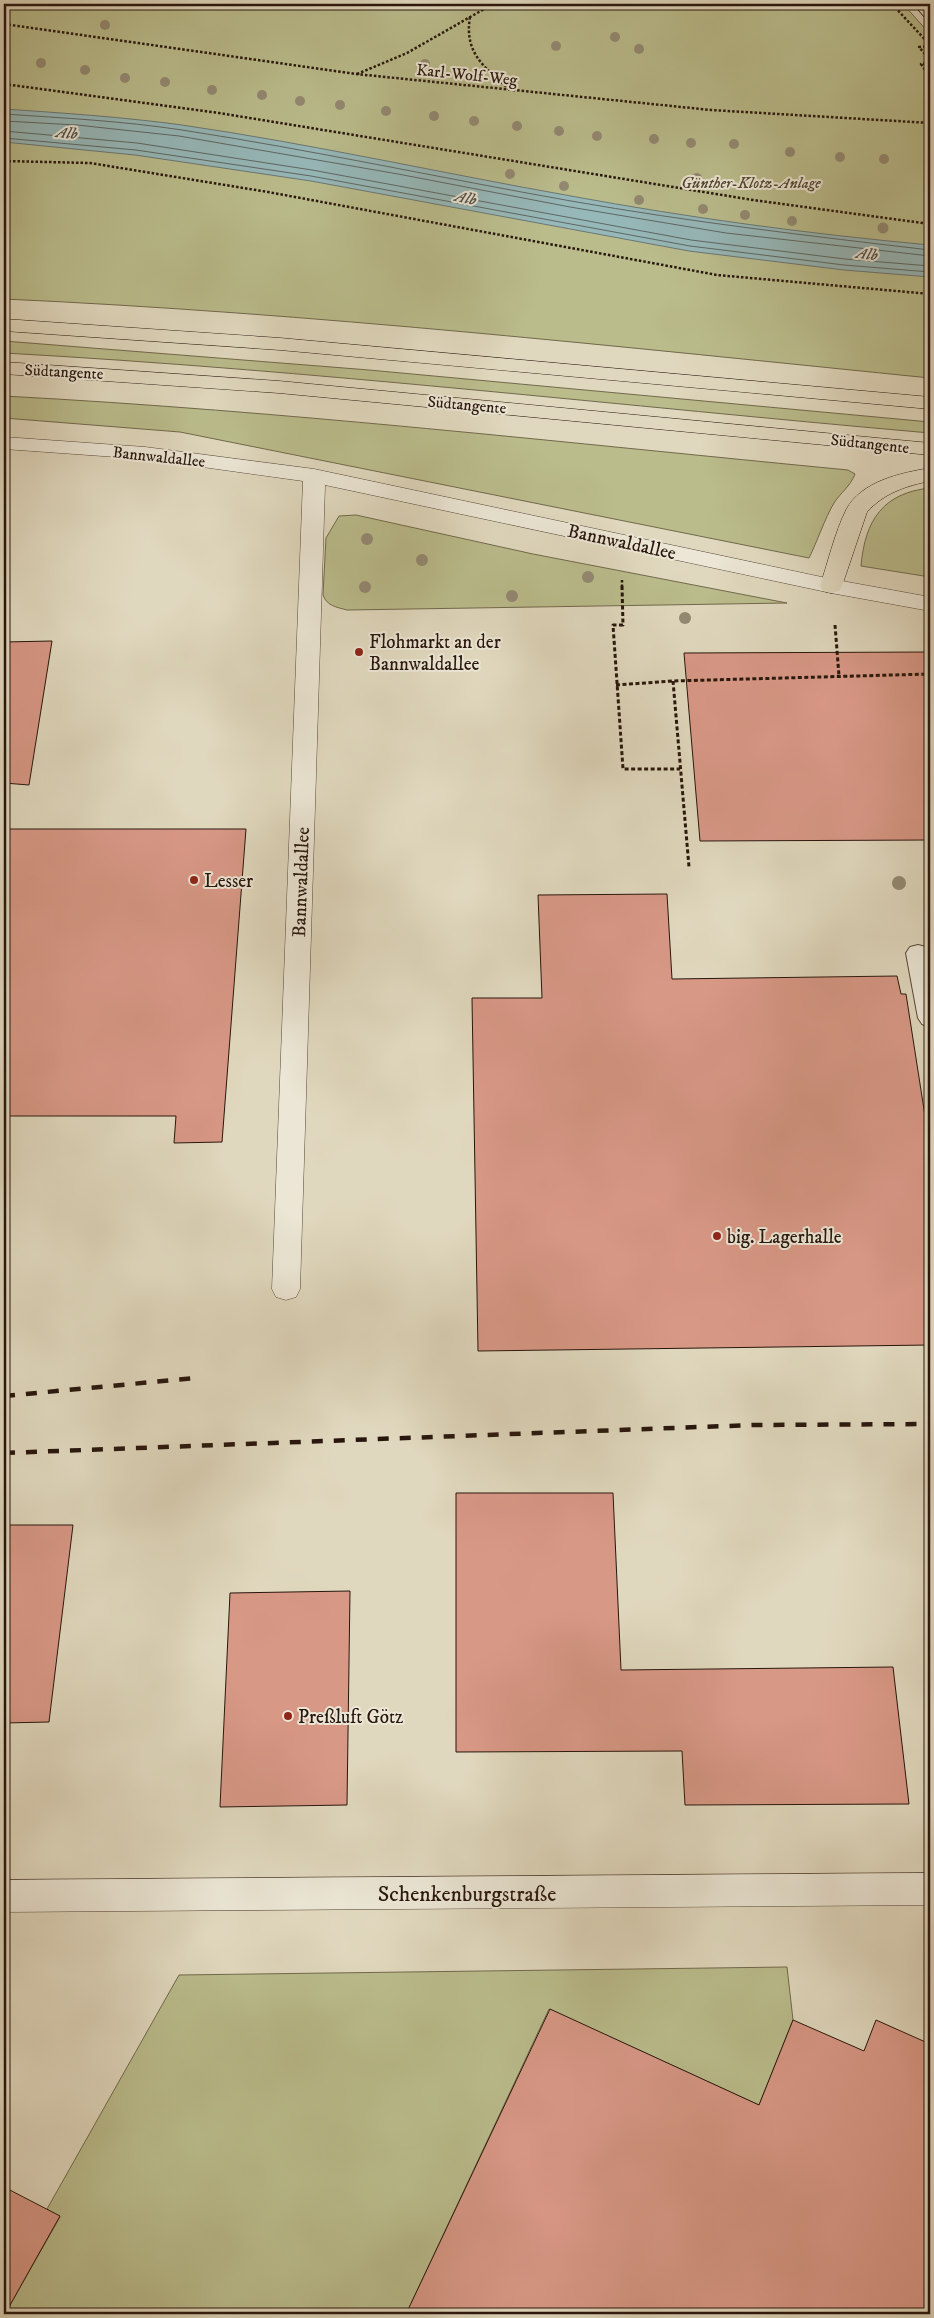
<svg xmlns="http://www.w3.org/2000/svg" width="934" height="2318" font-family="'IM FELL DW Pica',serif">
<rect width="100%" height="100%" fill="#e0d8be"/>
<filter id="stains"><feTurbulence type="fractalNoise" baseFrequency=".004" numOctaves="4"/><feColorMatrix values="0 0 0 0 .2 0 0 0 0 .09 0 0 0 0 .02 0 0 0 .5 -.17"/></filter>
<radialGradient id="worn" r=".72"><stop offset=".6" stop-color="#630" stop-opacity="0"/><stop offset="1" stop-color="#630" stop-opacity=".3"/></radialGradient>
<path fill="#babc8c" stroke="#71694c" d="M4,4h899l27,30v18l-2,1 2,3v322c-308,-31 -617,-65 -926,-79z
M4,341l365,29 561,52v11c-309,-27 -617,-63 -926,-80z
M4,396c282,15 563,47 844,74l7,4c-5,13 -14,18 -21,29 -9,15 -17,39 -25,55l-629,-126 -176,-14z
M930,488v89l-69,-11c4,-46 22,-73 69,-78z
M356,515l177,39 254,49 -440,7c-11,-3 -20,-4 -24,-15l3,-57 13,-22z
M787,1967l6,53 -34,85 -210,-96 -143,305h-401l55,-97 -13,-8 132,-234z"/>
<path fill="#96b8b9" stroke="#6a7774" d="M4,109c59,4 119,8 178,16 130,19 259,48 389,71 119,22 239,38 359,49v32l-86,-7 -155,-19 -378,-70 -176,-26 -131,-13z"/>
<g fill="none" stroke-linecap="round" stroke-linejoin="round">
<path stroke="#5f6763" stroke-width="1" d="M4,114c59,4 119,7 178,16 130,20 259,48 389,71 119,21 239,35 359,49
M4,121l73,4 102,11 219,38 172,33 156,26 204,23
M4,131l133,12 175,27 379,70 154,19 85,7
M4,138l132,12 175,26 379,70 154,19 86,7"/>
</g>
<path fill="#d89886" stroke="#28160d" d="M52,641l-23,144 -25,-2v-141z
M930,652v188l-230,1 -16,-188z
M4,829h242l-24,313 -48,1 2,-27h-172z
M667,894l5,85 225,-3 4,18h5l24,154v197l-452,6 -6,-353h70l-4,-103z
M456,1493h157l8,177 272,-3 16,137 -224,1 -3,-54 -226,1z
M4,1525h69l-24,197 -45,1z
M350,1591l-3,214 -127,2 10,-214z
M550,2009l209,96 34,-85 71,31 12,-31 54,24v270h-524z
M4,2187l56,29 -55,98h-1z"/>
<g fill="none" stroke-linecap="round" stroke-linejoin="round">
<defs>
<path id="lane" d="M918,945l8,2 4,9v71l-8,-3 -4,-6 -12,-65 4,-6z"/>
<path id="street" d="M4,437l141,10 169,22 517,110 99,18v14l-99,-18 -506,-108 -25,804 -4,8 -10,3 -10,-3 -4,-8 31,-808 -158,-22 -141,-10z
M930,1873v32l-926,7v-32z"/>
<path id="highway" d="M4,319l276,19 650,59v12l-650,-59 -276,-19z
M4,362l275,19 651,62v12l-651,-62 -275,-19z
M930,468v13c-24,5 -46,12 -63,31l-25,74 -3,5 -8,2 -8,-2 -3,-5c8,-24 15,-54 26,-76 15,-29 55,-37 84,-42z"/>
</defs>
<use href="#lane" stroke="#564639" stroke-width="2"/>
<use href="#street" stroke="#564639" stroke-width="1"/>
<use href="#highway" stroke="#28160d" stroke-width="1"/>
<path stroke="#28160d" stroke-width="2.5" stroke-dasharray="2.5 2" stroke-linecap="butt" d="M892,4l38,41
M470,17c-6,36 14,50 39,72
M4,24l352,50 355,36 219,13
M930,46l-11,1 11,13
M930,63l-9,1 9,13
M357,74l50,-21 86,-49
M4,84l215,29 534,87 177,24
M4,161l86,2 178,29 449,83 213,19
M622,580v8"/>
<path stroke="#28160d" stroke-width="3" stroke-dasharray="4 2.5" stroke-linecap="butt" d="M622,586l1,39h-10l10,144h57
M835,625l4,51
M673,681l16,186
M616,685l57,-4 257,-7"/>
<use href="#lane" fill="#ebe6d5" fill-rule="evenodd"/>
<use href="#street" fill="#ebe6d5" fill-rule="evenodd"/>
<use href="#highway" fill="#e0d8be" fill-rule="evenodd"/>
<path stroke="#28160d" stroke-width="1" d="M913,4l17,20"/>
<path stroke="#28160d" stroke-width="4.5" stroke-dasharray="11 11" stroke-linecap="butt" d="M4,1396l191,-18
M4,1453l749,-28 177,-1"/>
</g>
<g fill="#938972">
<circle cx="105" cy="25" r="5"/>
<circle cx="615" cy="37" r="5"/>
<circle cx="556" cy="46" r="5"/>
<circle cx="639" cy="49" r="5"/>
<circle cx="41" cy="63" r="5"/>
<circle cx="425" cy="64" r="5"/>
<circle cx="85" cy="70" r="5"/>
<circle cx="125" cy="78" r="5"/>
<circle cx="165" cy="82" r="5"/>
<circle cx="212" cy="90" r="5"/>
<circle cx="262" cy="95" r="5"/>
<circle cx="300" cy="101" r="5"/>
<circle cx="340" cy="105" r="5"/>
<circle cx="386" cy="111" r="5"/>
<circle cx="434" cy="116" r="5"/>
<circle cx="474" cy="121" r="5"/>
<circle cx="517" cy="126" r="5"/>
<circle cx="559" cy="131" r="5"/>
<circle cx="597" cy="136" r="5"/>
<circle cx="654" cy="139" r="5"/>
<circle cx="691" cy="143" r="5"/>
<circle cx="734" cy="144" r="5"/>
<circle cx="790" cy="152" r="5"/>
<circle cx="840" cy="157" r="5"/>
<circle cx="884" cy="159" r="5"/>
<circle cx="510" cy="174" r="5"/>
<circle cx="697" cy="178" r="5"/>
<circle cx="564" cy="186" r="5"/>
<circle cx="639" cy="200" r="5"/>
<circle cx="703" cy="209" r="5"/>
<circle cx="745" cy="215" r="5"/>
<circle cx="792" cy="221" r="5"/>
<circle cx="883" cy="228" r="5.5"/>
<circle cx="367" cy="539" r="6"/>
<circle cx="422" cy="560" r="6"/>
<circle cx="588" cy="577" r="6"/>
<circle cx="365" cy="587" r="6"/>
<circle cx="512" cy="596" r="6"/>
<circle cx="685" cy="618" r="6"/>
<circle cx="899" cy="883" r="7"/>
</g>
<g fill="#8f2418" stroke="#ebe6d5" stroke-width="2">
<circle cx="359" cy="652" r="5"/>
<circle cx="194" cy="880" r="5"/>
<circle cx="717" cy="1236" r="5"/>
<circle cx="288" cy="1716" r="5"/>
</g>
<g text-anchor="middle" stroke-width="4" stroke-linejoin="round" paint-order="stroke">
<g font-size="16" fill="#28160d" stroke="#ebe6d5">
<text transform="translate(467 74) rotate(6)" y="6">Karl-Wolf-Weg</text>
<text transform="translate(64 371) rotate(3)" y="6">Südtangente</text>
<text transform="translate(467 404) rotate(5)" y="6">Südtangente</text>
<text transform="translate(870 443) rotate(6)" y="6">Südtangente</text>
<text transform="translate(159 456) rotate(6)" y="6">Bannwaldallee</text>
</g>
<g font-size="16" font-style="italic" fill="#4e4f49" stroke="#ebe6d5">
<text transform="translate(67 132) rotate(5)" y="6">Alb</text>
<text transform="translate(466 197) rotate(11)" y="6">Alb</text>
<text transform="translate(867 253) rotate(6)" y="6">Alb</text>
</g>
<g font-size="16" font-style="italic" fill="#544833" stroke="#ebe6d5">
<text x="751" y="188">Günther-Klotz-Anlage</text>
</g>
<g font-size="19" fill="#28160d" stroke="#ebe6d5">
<text transform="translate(622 541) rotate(12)" y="7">Bannwaldallee</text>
<text transform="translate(300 882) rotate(-88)" y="7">Bannwaldallee</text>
</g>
<g font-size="19" fill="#28160d" stroke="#ebe6d5" text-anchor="start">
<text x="369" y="648">Flohmarkt an der<tspan x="369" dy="22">Bannwaldallee</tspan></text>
<text x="204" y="887">Lesser</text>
<text x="727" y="1243">big. Lagerhalle</text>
<text x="298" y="1723">Preßluft Götz</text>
</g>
<g font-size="22" fill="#28160d" stroke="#ebe6d5">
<text x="467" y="1901">Schenkenburgstraße</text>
</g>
</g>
<rect width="934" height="2318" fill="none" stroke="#e0d8be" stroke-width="20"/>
<rect x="5" y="5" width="924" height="2308" fill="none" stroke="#28160d" stroke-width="2.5"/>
<rect x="10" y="10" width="914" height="2298" fill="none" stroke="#28160d"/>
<rect width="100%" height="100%" filter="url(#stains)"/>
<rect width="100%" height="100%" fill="url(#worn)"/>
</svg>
